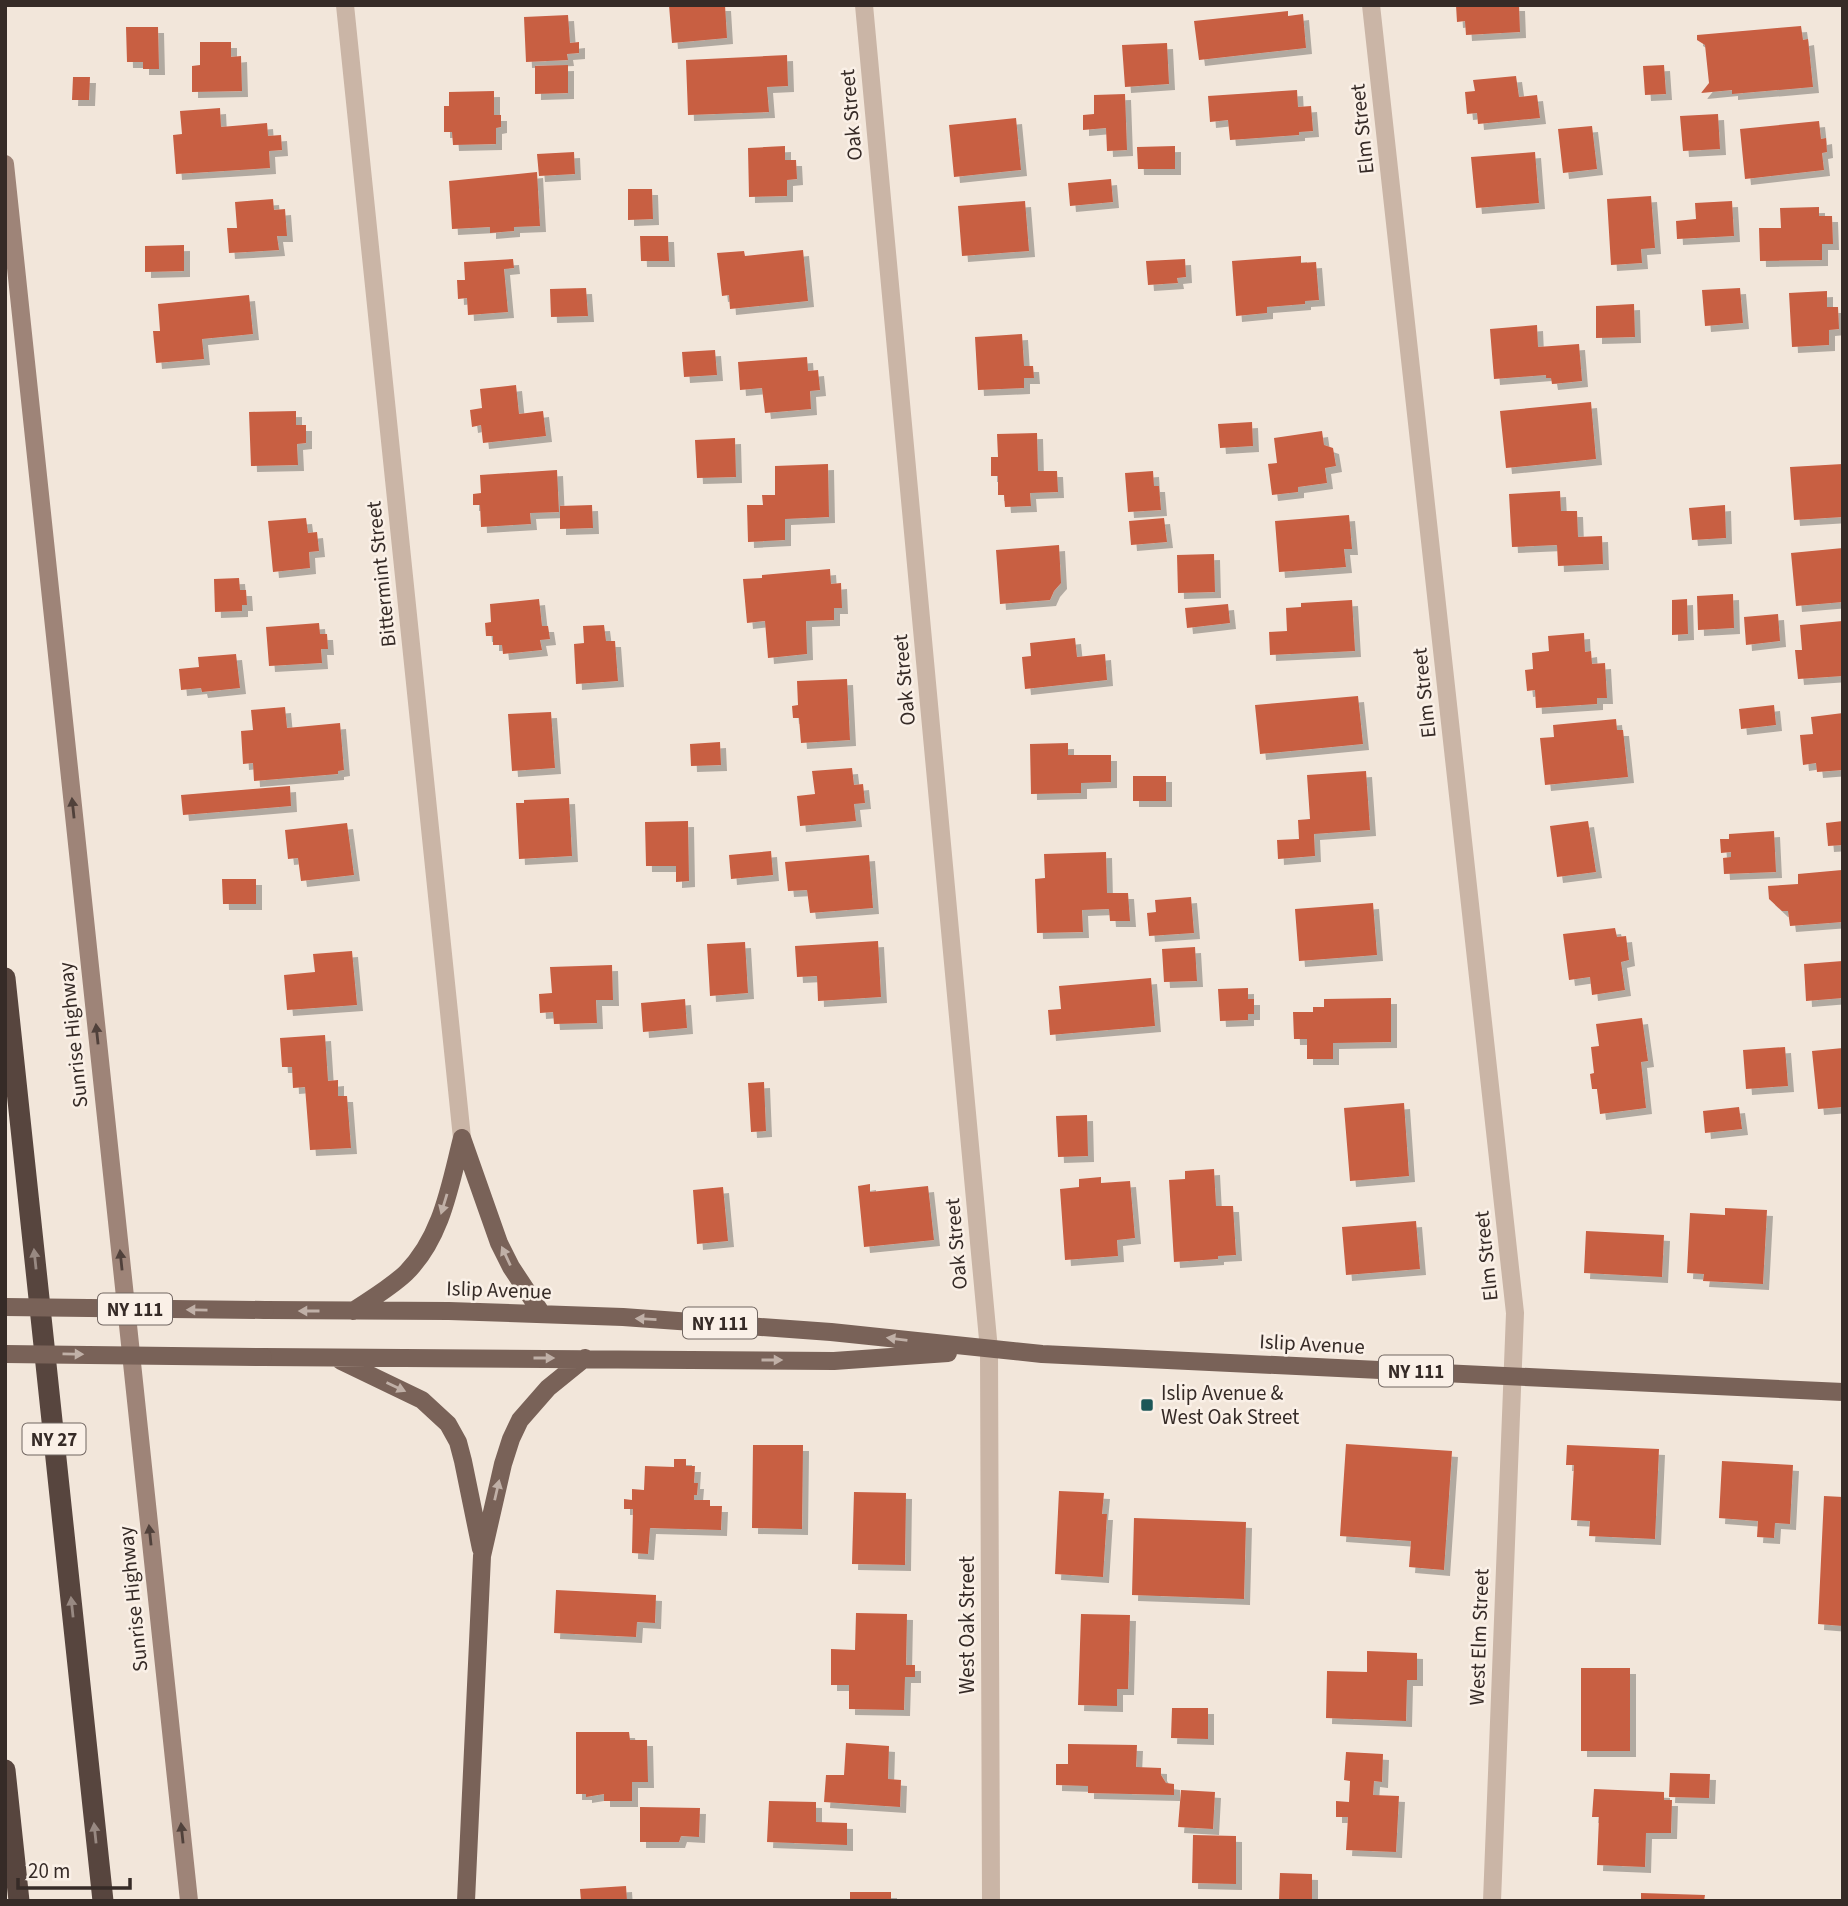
<svg xmlns="http://www.w3.org/2000/svg" width="1848" height="1906" font-family="'Source Sans 3',sans-serif">
<defs>
<filter id="shadow"><feDropShadow dx="6" dy="6" stdDeviation="0" flood-color="#0004"/></filter>
</defs>
<rect width="100%" height="100%" fill="#f2e6da"/>
<path fill="#c85e43" filter="url(#shadow)" d="M669,5h56l2,33 -55,5z
M1456,5h63l1,27 -54,3 -1,-14 -8,1z
M1288,11v5l15,-2 3,34 -107,12 -5,-39z
M568,15l2,28 9,-1v11l-12,1 1,6 -42,2 -2,-45z
M1801,26l2,14 5,-1 5,48 -81,7v-4l-31,3 8,-10 -4,-38 -8,-5v-5z
M126,27h32l1,42h-16v-7h-16z
M200,42h31v15l10,-1 1,35 -50,1v-26l8,-1z
M1167,43l2,41 -44,3 -3,-42z
M787,55l1,31 -21,1 2,25 -81,3 -2,-55z
M568,65v28l-33,1v-28z
M1664,65l2,29 -21,1 -2,-29z
M1516,76l3,21 18,-2 3,23 -62,6 -1,-11 -10,1 -2,-22 10,-1 -2,-11z
M73,77h17l-1,23h-17z
M1297,90l1,17 13,-1 2,25 -14,1v3l-69,5 -2,-20 -18,2 -2,-26z
M494,91v24h7v12l-5,1v16l-43,1 -1,-13h-8v-26h5v-14z
M1125,94l2,56 -20,1 -1,-23 -23,2v-15l11,-1v-19z
M220,108l1,19 46,-4 1,13 13,-1 1,15 -13,1 1,17 -94,6 -3,-39 9,-1 -2,-23z
M1718,114l2,35 -37,2 -3,-35z
M1016,118l5,52 -67,7 -5,-52z
M1819,121l2,18 5,-1 1,14 -5,1 2,17 -79,9 -5,-50z
M1592,126l5,43 -34,4 -5,-44z
M785,146v14h11l1,19 -10,1v16l-38,1 -1,-49z
M1175,146v23h-37l-1,-22z
M574,152l1,22 -36,2 -2,-22z
M1535,152l4,51 -63,5 -5,-51z
M537,172l3,54 -26,1v4l-24,2v-6l-38,2 -3,-48z
M1111,179l2,23 -43,4 -2,-23z
M628,189h24l1,30 -25,1z
M1651,196l4,52 -14,1 1,14 -31,2 -4,-66z
M273,199l1,11 11,-1 2,27h-10l2,14 -50,3 -2,-25h10l-2,-26z
M1025,201l4,50 -67,5 -4,-50z
M1732,201l2,35 -57,3 -1,-18 20,-2 -1,-16z
M1819,207v9h13l1,28h-11v16l-62,1 -1,-33h22l-1,-20z
M640,236h28l1,25h-28z
M184,245v26l-39,1v-26z
M803,250l5,51 -78,8 -1,-14 -7,1 -5,-43 27,-2 1,5z
M1301,256v7l15,-1 3,38 -14,1v3l-38,3v6l-31,3 -4,-55z
M513,259l1,9 -10,1 4,43 -40,3 -1,-17 -9,1 -1,-19h8l-1,-18z
M1185,259l1,18 -9,1 1,5 -30,2 -2,-24z
M586,288l2,28 -37,1 -1,-28z
M1740,288l3,35 -38,3 -3,-36z
M1827,291v16h11l1,22 -10,1v15l-37,2 -3,-54z
M249,295l4,39 -51,5 2,20 -48,4 -3,-32h7l-2,-27z
M1634,304l1,33 -39,1v-32z
M1537,325l1,22 41,-3 3,37 -30,3 -1,-6h-5v-3l-52,4 -4,-50z
M1022,334l2,32h9l1,12h-10v10l-46,2 -3,-53z
M715,350l2,25 -33,2 -2,-25z
M807,357l1,14 10,-1 2,20 -10,1 1,18 -46,4 -3,-25 -22,2 -2,-28z
M516,385l3,29 24,-3 3,25 -63,7 -2,-18 -9,2 -2,-17 12,-2 -2,-19z
M1591,402l5,57 -90,9 -6,-57z
M296,411v14h10v18l-9,1 1,21 -47,1 -2,-54z
M1252,422l1,24 -33,2 -2,-24z
M1322,431l2,14 9,3 3,18 -11,2 2,15 -29,4v5l-26,3 -4,-31 9,-1 -3,-25z
M1037,433l1,38h19l1,21 -28,1 1,13 -26,1 -1,-12h-6v-19h-7v-19h7l-1,-23z
M735,438l1,39 -39,1 -2,-38z
M828,464l1,53 -44,2v21l-37,2 -1,-37h16l-1,-10h13v-29z
M1843,464v53l-49,3 -4,-53z
M557,470l2,42 -29,1 1,11 -50,3 -1,-22h-7v-11l8,-1 -1,-18z
M1153,471l1,15h5l2,24 -33,2 -3,-39z
M1560,491l1,20h16l1,26 24,-1 1,28 -45,2 -1,-21 -45,2 -3,-53z
M592,505l1,23 -33,1v-23z
M1725,505l1,33 -34,2 -3,-32z
M1349,515l3,34h-8l2,18 -67,5 -4,-51z
M306,518l2,15 9,-1 2,19 -10,1 1,16 -37,4 -5,-51z
M1164,518l3,24 -36,3 -2,-24z
M1059,545l2,38 -7,8 -4,9 -50,4 -4,-54z
M1843,548v54l-47,4 -5,-53z
M1214,554l1,38 -37,1 -1,-38z
M830,569l1,15 10,-1 1,25h-8v12l-28,1 1,33 -39,4 -3,-37 -18,2 -4,-44 19,-1v-3z
M239,578l1,12h6l1,15h-5v6l-27,1 -1,-33z
M1733,594l1,34 -36,2 -1,-34z
M539,599l3,27h6l2,13 -10,1 2,10 -39,4 -1,-9h-9v-9h-7l-1,-13 6,-1 -1,-18z
M1687,599l1,35 -16,1v-35z
M1352,600l3,51 -85,4 -1,-23 18,-1 -1,-23 15,-1v-4z
M1228,604l2,19 -43,5 -2,-20z
M1778,614l2,27 -34,4 -2,-28z
M1843,621v55l-45,3 -3,-29h7l-2,-25z
M319,623l1,11h7l1,15h-7l1,14 -53,3 -3,-39z
M604,625l2,16h9l3,40 -42,3 -2,-40 10,-1 -1,-17z
M1584,633l1,19 6,-1 1,13 13,-1 2,35h-10v6l-61,4 -1,-18 -8,1 -2,-21 8,-1 -1,-16 17,-2 -1,-15z
M1075,638l2,19 28,-3 2,26 -82,9 -3,-32 9,-1 -1,-13z
M236,654l4,34 -38,4 -1,-4 -20,2 -2,-21 20,-2 -1,-10z
M847,679l3,61 -49,3 -2,-25h-6l-1,-12 6,-1 -1,-24z
M1358,696l5,48 -103,10 -5,-49z
M1774,705l2,20 -35,4 -2,-20z
M285,707l2,21 53,-5 4,47 -6,1v3l-84,7 -1,-18 -10,1 -2,-33 12,-1 -2,-20z
M551,712l4,56 -43,3 -4,-57z
M1843,713v57l-26,2 -1,-9 -13,2 -3,-30 13,-1 -2,-17z
M1616,719l1,11h6l5,47 -83,8 -5,-47 14,-1 -1,-12z
M720,742l1,23 -30,1 -1,-22z
M1068,743v12h43v27l-30,1v10l-50,1 -1,-50z
M852,768l2,17 9,-1 2,19 -11,1 2,17 -56,5 -3,-30 18,-2 -3,-23z
M1366,771l4,59 -56,4 1,22 -37,3 -1,-19 22,-1 -1,-19 12,-1 -3,-44z
M1133,776h33v25h-33z
M290,786l1,20 -108,9 -2,-20z
M569,798l3,58 -53,3 -3,-56h8v-3z
M688,821l1,60 -13,1v-16h-30l-1,-44z
M1588,821l8,51 -39,5 -7,-51z
M1843,821v24l-15,1 -2,-23z
M347,823l7,52 -53,6 -3,-23 -10,1 -3,-29z
M1774,831l2,41 -52,2 -1,-16 8,-1v-5l-10,1 -1,-14h9v-5z
M771,851l2,24 -42,4 -2,-24z
M1106,852l1,41h21l2,28h-20l-1,-12 -27,1 1,22 -46,1 -2,-54 10,-1 -1,-24z
M869,855l4,53 -63,5 -3,-23 -19,1 -3,-29z
M1842,870l1,52 -53,4 -2,-15h-6l-13,-12 -1,-13 30,-2v-10z
M222,879h34v25h-33z
M1191,897l3,36 -45,3 -2,-23 9,-1 -1,-12z
M1373,903l4,52 -78,6 -4,-52z
M1615,928l2,9 9,-1 3,24 -8,2 4,28 -33,5 -2,-18 -21,3 -6,-46z
M878,941l3,56 -63,4 -1,-25 -20,1 -2,-31z
M745,942l3,51 -38,3 -3,-52z
M1195,947l2,34 -33,1 -2,-33z
M352,951l5,54 -70,5 -3,-35 31,-3 -2,-18z
M1843,961v37l-37,3 -2,-37z
M612,965l1,35h-17l1,23 -43,1 -1,-12 -13,1 -1,-19 13,-1 -2,-26z
M1151,978l4,48 -105,9 -2,-25 13,-1 -2,-23z
M1248,988v11h6v15h-6v6l-28,1 -2,-32z
M1391,998v44l-58,1v16h-26v-20h-13l-1,-27h20v-5h11v-8z
M685,999l2,29 -44,4 -2,-29z
M1642,1018l6,43 -7,1 5,46 -46,6 -3,-25h-5l-2,-15 4,-1 -3,-26 8,-1 -3,-22z
M325,1035l3,46 10,-1v16h9l4,52 -41,2 -5,-63 -12,1 -1,-21h-10l-2,-29z
M1785,1047l3,39 -42,3 -3,-39z
M1843,1048v59l-25,2 -6,-58z
M764,1082l2,49 -15,1 -3,-49z
M1404,1103l5,73 -59,5 -6,-73z
M1739,1107l3,22 -37,4 -2,-22z
M1087,1115l1,41 -30,1 -2,-41z
M1214,1169l2,37h17l3,49 -18,1v3l-44,3 -5,-82 16,-1v-8z
M1101,1177v6l29,-2 5,57 -18,2 1,16 -53,4 -5,-71 19,-2v-8z
M870,1184v8l58,-6 6,54 -70,7 -6,-61z
M723,1187l5,54 -31,3 -4,-54z
M1725,1208l42,2 -4,74 -60,-3 1,-7 -17,-1 3,-60 35,2z
M1416,1221l4,48 -74,6 -4,-48z
M1586,1231l78,4 -2,42 -78,-4z
M1346,1444l106,7 -8,119 -35,-3 2,-26 -71,-5z
M753,1445h50l-1,84 -50,-1z
M1567,1445l92,4 -4,90 -66,-3 1,-15 -19,-1 3,-55h-8z
M674,1459h12v7h9l-1,17h4l-1,12h-3v5h16v6h12l-1,24 -71,-2 -2,26 -16,-1 1,-44h-9v-10l8,1v-11l12,1 1,-24 29,1z
M1722,1461l71,4 -3,59 -15,-1 -1,15 -17,-1 1,-16 -39,-3z
M1059,1491l45,2 -2,21h5l-4,63 -48,-3z
M854,1492l52,1 -1,72 -53,-1z
M1824,1496l19,1v129l-25,-2z
M1134,1518l112,4 -2,77 -112,-4z
M556,1590l100,5 -1,28 -18,-1 -1,15 -82,-4z
M856,1613l51,1 -1,51h9v12h-10l-1,33 -55,-1v-24h-18v-36l24,1z
M1081,1614l49,1 -2,74h-11v17l-39,-1z
M1367,1651l50,2v27h-10l-1,41 -80,-3 1,-47 40,1z
M1581,1668h49v83h-49z
M1172,1708h36v31l-37,-1z
M576,1732h53l1,8h17l1,42h-16v19h-28v-7l-18,3v-3h-10z
M846,1743l43,3 -1,33 13,1 -1,27 -76,-5 2,-27h18z
M1068,1744l69,1 -1,22 25,1v7l5,8 8,1v11l-86,-2v-7l-32,-1v-21h12z
M1346,1752l37,2 -1,28 -8,-1 -1,14 26,1 -3,56 -50,-2 2,-33h-12v-16l13,1 1,-21 -6,-1z
M1670,1773l40,1 -1,24 -40,-1z
M1594,1789l70,3v8h8l-1,33h-25l-1,34 -48,-2 2,-48h-7z
M1181,1790l34,2 -2,37 -35,-2z
M769,1801l47,1v20l31,1v22l-80,-3z
M640,1807l60,1 -1,29 -18,-1 -2,6h-39z
M1193,1835l43,1v48l-44,-1z
M1280,1873l32,1v27h-33z
M626,1886l1,15h-46l-1,-12z
M850,1892h41v9h-41z
M1641,1893l64,2 -1,6h-63z"/>
<g fill="none" stroke-linecap="round" stroke-linejoin="round">
<path stroke="#cab5a6" stroke-width="18" d="M864,5l125,1345 2,551
M1371,5l144,1308 -23,588"/>
<path stroke="#cab5a6" stroke-width="18" d="M345,5l117,1133"/>
<path stroke="#9e8478" stroke-width="18" d="M5,164l184,1737"/>
<path stroke="#796258" stroke-width="18" d="M462,1138l37,105 12,24 31,47
M265,1310l184,1 174,6 208,15 211,22 801,38
M353,1311c18,-12 37,-23 53,-38 36,-36 44,-88 56,-135
M263,1357l571,4 114,-8
M341,1361l81,39 26,24 10,18 5,19 18,88
M466,1901l16,-345 21,-92 8,-25 9,-19 28,-32 37,-30"/>
<path stroke="#57453e" stroke-width="21" d="M5,978l98,923
M5,1770l14,131"/>
<path stroke="#796258" stroke-width="18" d="M5,1307l260,3
M5,1354l258,3"/>
</g>
<defs><path id="oneway-solid" d="M-6-.8H1V-3.2L6.5 0L1 3.2V.8H-6Z" transform="scale(1.75)"/></defs>
<g fill="#50413b">
<use href="#oneway-solid" transform="translate(73 808) rotate(-96)"/>
<use href="#oneway-solid" transform="translate(97 1034) rotate(-96)"/>
<use href="#oneway-solid" transform="translate(121 1260) rotate(-96)"/>
<use href="#oneway-solid" transform="translate(150 1535) rotate(-96)"/>
<use href="#oneway-solid" transform="translate(182 1833) rotate(-96)"/>
</g>
<g fill="#c0b0a7">
<use href="#oneway-solid" transform="translate(444 1204) rotate(107)"/>
<use href="#oneway-solid" transform="translate(506 1256) rotate(-115)"/>
<use href="#oneway-solid" transform="translate(197 1310) rotate(-179)"/>
<use href="#oneway-solid" transform="translate(309 1311) rotate(-180)"/>
<use href="#oneway-solid" transform="translate(646 1319) rotate(-177)"/>
<use href="#oneway-solid" transform="translate(897 1339) rotate(-173)"/>
<use href="#oneway-solid" transform="translate(73 1354) rotate(1)"/>
<use href="#oneway-solid" transform="translate(544 1358)"/>
<use href="#oneway-solid" transform="translate(772 1360)"/>
<use href="#oneway-solid" transform="translate(396 1387) rotate(25)"/>
<use href="#oneway-solid" transform="translate(497 1490) rotate(-77)"/>
</g>
<g fill="#988982">
<use href="#oneway-solid" transform="translate(35 1259) rotate(-96)"/>
<use href="#oneway-solid" transform="translate(72 1607) rotate(-96)"/>
<use href="#oneway-solid" transform="translate(95 1833) rotate(-96)"/>
</g>
<rect fill="#1c5758" stroke="#faf0e7" stroke-width="2.5" x="1140" y="1398" width="14" height="14" rx="3.5"/>
<g text-anchor="middle" stroke-width="5" stroke-linejoin="round" paint-order="stroke">
<g fill="#faf0e7" stroke="#716661" stroke-width="2">
<rect x="98" y="1293.5" width="74" height="31" rx="5"/>
<rect x="683" y="1307.5" width="74" height="31" rx="5"/>
<rect x="1379" y="1355.5" width="74" height="31" rx="5"/>
<rect x="22.5" y="1423.5" width="63" height="31" rx="5"/>
</g>
<g font-size="19" font-weight="bold" fill="#362b27">
<text x="135" y="1316">NY 111</text>
<text x="720" y="1330">NY 111</text>
<text x="1416" y="1378">NY 111</text>
<text x="54" y="1446">NY 27</text>
</g>
<g font-size="21" fill="#362b27" stroke="#faf0e7">
<text transform="translate(851 115) rotate(-95)" y="7">Oak Street</text>
<text transform="translate(1362 129) rotate(-96)" y="7">Elm Street</text>
<text transform="translate(381 574) rotate(-96)" y="7">Bittermint Street</text>
<text transform="translate(904 680) rotate(-95)" y="7">Oak Street</text>
<text transform="translate(1424 693) rotate(-96)" y="7">Elm Street</text>
<text transform="translate(73 1035) rotate(-96)" y="7">Sunrise Highway</text>
<text transform="translate(956 1244) rotate(-95)" y="7">Oak Street</text>
<text transform="translate(1486 1256) rotate(-96)" y="7">Elm Street</text>
<text transform="translate(499 1290) rotate(2)" y="7">Islip Avenue</text>
<text transform="translate(1312 1344) rotate(3)" y="7">Islip Avenue</text>
<text transform="translate(133 1599) rotate(-96)" y="7">Sunrise Highway</text>
<text transform="translate(967 1625) rotate(-90)" y="7">West Oak Street</text>
<text transform="translate(1479 1637) rotate(-88)" y="7">West Elm Street</text>
</g>
<g font-size="21" fill="#362b27" stroke="#faf0e7" text-anchor="start">
<text x="1161" y="1400">Islip Avenue &amp;<tspan x="1161" dy="24">West Oak Street</tspan></text>
</g>
</g>
<rect width="1848" height="1906" fill="none" stroke="#362b27" stroke-width="14"/>
<path d="M18 1878v10h112v-10" fill="none" stroke="#362b27" stroke-width="3.5"/>
<text x="28" y="1878" font-size="21" fill="#362b27" stroke="#faf0e7" stroke-width="5" paint-order="stroke">20 m</text>
</svg>
